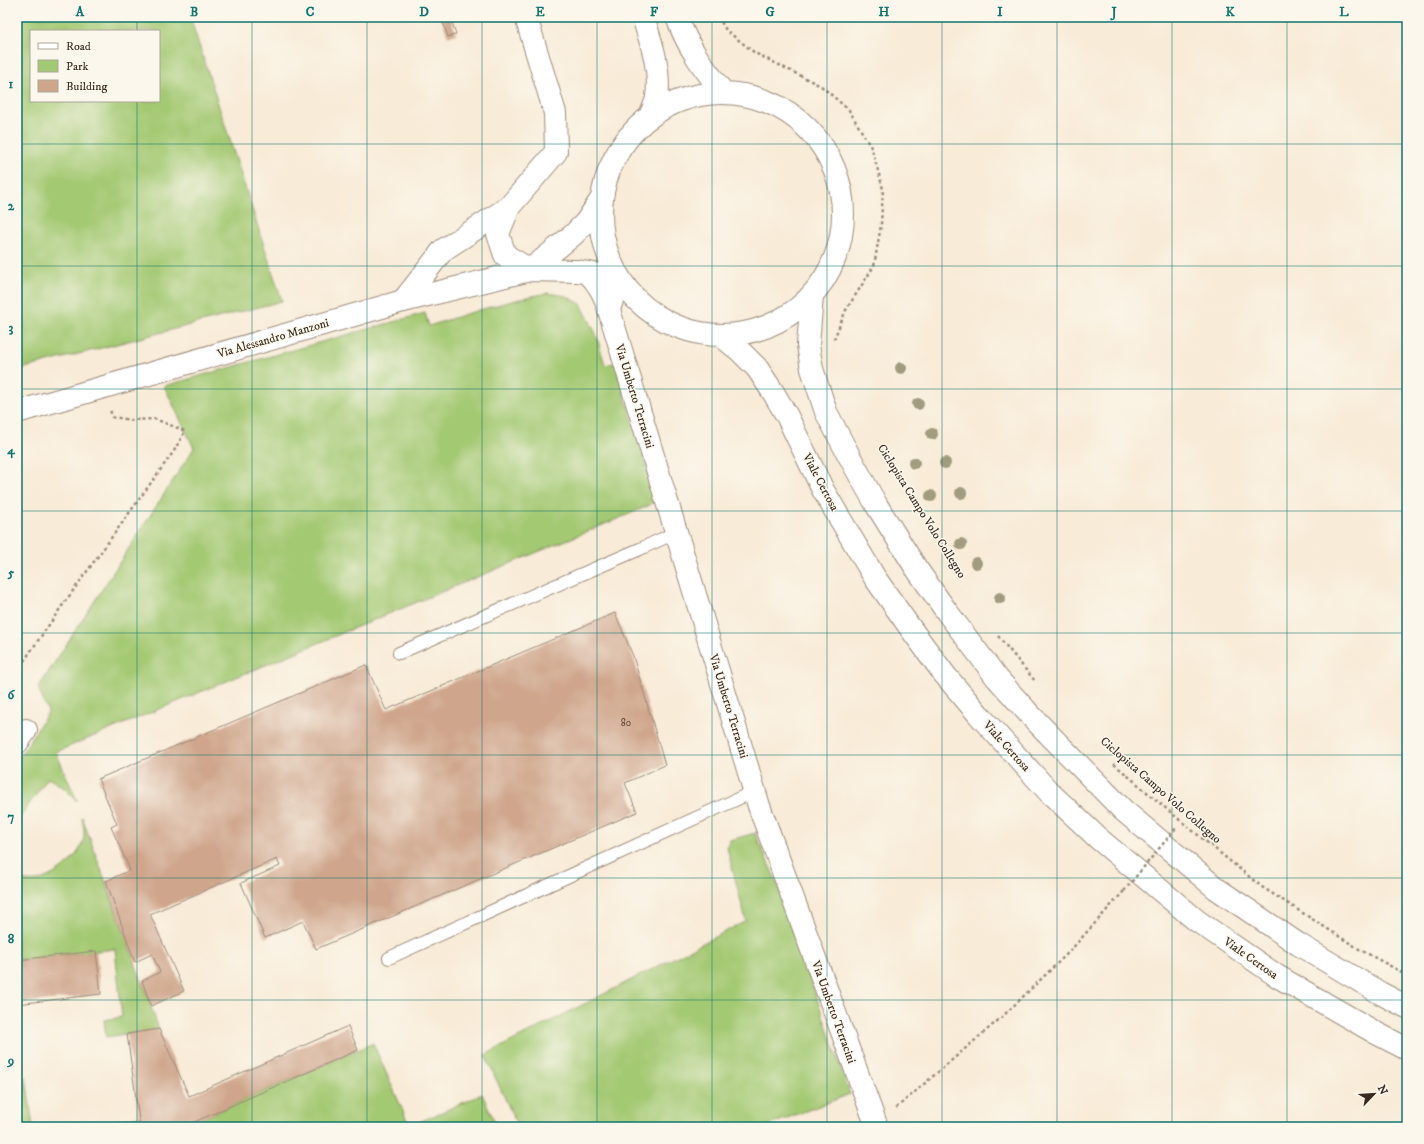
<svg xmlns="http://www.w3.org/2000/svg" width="1424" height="1144" font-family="'IM FELL DW Pica',serif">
<rect width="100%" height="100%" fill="#fbf7ec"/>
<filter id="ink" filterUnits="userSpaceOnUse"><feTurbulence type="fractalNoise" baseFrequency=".025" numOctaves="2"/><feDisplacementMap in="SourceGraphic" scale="8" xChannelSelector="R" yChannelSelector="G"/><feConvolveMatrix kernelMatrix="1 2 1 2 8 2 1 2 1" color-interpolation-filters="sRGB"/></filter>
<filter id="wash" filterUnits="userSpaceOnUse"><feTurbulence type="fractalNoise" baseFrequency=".012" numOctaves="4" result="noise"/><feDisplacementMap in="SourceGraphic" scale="16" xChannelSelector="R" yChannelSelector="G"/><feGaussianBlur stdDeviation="0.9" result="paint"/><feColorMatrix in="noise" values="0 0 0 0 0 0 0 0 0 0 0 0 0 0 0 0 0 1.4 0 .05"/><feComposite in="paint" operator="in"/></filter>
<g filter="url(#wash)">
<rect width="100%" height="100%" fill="#f8ebd7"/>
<path fill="#a4c973" stroke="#707a48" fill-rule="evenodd" d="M17,17h173l92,284 -265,69zM31,31h128v70h-128z
M547,293l19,3 15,8 15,30 9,31 10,-2 41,136 -6,6 -16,7 -578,240 21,49 -14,-14 -15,-9 -31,43v-60l31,-49 -10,-24 156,-240 -30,-62 261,-73 4,13c39,-13 78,-25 118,-33z
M82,817l77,212 -53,8 -2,-17 18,-3 -7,-68 -98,11v-80c6,0 13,2 19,1 19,-4 46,-24 48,-45 0,-6 -1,-13 -2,-19z
M755,833l22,50 73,211 -86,33h-246l-33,-72 261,-134 -19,-73 3,-8z
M373,1043l37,84h-227l175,-77z
M26,1077l7,50h-16v-49z
M482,1094l15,33h-81l-1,-3z
M139,1116l1,11h-60z"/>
<g id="blocks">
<path fill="#cfa68c" d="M441,17h9l6,17 -8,3z
M615,613l18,43 32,109 -40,18 12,29 -321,137 -13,-28 -38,17 -24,-55 39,-17 -3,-7 -127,55 34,77 -33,15 -9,-25 18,-9 -8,-18 -17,8 -29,-81 24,-11 -19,-43 6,-3 -19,-45 268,-114 20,45z
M96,951l5,43 -84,10v-44z
M348,1026l10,24 -175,77h-43l-13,-93 32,-5 30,67z"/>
</g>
</g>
<g filter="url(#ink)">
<use href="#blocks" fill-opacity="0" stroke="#9a8a7a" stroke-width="1"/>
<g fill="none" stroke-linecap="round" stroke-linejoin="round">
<defs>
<path id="lane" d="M399,653l241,-104 37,-17
M389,958l366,-167"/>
<path id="street" d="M509,207l-11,27 7,21 25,15
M619,278l-10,32 150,496 118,321
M403,301l40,-51 66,-43 47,-55 -1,-39 -29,-96
M17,743l9,-13"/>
<path id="secondary" d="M643,17c8,25 18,52 14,80 -1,6 -4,12 -6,17
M677,17c10,29 27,52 46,75
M601 214a121 121 0 1 1 242 0a121 121 0 1 1-242 0Z
M530,270l43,-35 13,-13 16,-24
M588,273c12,12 16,21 21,37
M812,296l-4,49 4,24 14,43 28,53 23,41 39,62 31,44 50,66 35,39 91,93 94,79 81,55 82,49 27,14
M720,335l20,16 17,17 16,24 14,24 36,74 52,88 36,51 34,46 34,40 71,78 49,46 97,81 81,56 99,57 31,16
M17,412l386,-111 127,-31 47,1 42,7"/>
</defs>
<use href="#lane" stroke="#9a8a7a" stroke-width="14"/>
<use href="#street" stroke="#9a8a7a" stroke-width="24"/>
<use href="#secondary" stroke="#9a8a7a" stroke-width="24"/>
<path stroke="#9a8a7a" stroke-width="2.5" stroke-dasharray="3 3" stroke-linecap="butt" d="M718,17l8,13 29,23 66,33 28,24 23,39 11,40 -2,36 -7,41 -28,44 -12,29
M998,636l37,45
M17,671l45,-65 112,-155 11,-20 -30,-12 -23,1 -20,-3 -2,-8
M1114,764l68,58 80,65 97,62 48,26
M896,1108l106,-91 66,-64 56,-62"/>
<use href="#lane" stroke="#fff" stroke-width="12"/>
<use href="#street" stroke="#fff" stroke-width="22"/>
<use href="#secondary" stroke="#fff" stroke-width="22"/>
<path stroke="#9a8a7a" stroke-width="2.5" stroke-dasharray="3 3" stroke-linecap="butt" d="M1124,891l52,-63"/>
</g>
<g fill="#a19b80">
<circle cx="901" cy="368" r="6"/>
<circle cx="918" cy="404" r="6"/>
<circle cx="932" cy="434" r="6"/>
<circle cx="914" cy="463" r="6"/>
<circle cx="945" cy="463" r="6"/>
<circle cx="961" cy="493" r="6"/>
<circle cx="931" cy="496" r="6"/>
<circle cx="961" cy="544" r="6"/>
<circle cx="976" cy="563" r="6"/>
<circle cx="1000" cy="598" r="6"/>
</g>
</g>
<path fill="none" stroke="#0f766e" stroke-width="1" stroke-opacity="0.55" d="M137,17v14M252,17v1110M367,17v1110M482,17v1110M597,17v1110M712,17v1110M827,17v1110M942,17v1110M1057,17v1110M1172,17v1110M1287,17v1110M137,101v1026M17,144h1390M17,266h1390M17,389h1390M17,511h1390M17,633h1390M17,755h1390M17,878h1390M17,1000h1390"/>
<g text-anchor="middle" stroke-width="3" stroke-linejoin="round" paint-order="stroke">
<g font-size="10" fill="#60493a">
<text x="626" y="726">80</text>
</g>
<g font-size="12" fill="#3b2a1e" stroke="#fbf7ec">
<text transform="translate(273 338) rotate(-16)" y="4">Via Alessandro Manzoni</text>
<text transform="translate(635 396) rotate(73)" y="4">Via Umberto Terracini</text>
<text transform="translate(821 482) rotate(62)" y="4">Viale Certosa</text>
<text transform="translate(922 511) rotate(58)" y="4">Ciclopista Campo Volo Collegno</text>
<text transform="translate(729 706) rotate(73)" y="4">Via Umberto Terracini</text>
<text transform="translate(1007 746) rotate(48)" y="4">Viale Certosa</text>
<text transform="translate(1161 790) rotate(41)" y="4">Ciclopista Campo Volo Collegno</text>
<text transform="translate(1251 958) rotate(35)" y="4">Viale Certosa</text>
<text transform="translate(834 1012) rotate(70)" y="4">Via Umberto Terracini</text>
</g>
</g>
<rect width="1424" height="1144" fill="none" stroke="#fbf7ec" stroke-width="44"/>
<rect x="30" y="30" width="130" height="72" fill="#fbf7ec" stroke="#aea59a"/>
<rect x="38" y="43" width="20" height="6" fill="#ffffff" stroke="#aea59a"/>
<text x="66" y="50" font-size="12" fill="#3b2a1e">Road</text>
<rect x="38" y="60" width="20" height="12" fill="#a4c973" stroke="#aea59a"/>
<text x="66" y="70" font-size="12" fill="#3b2a1e">Park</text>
<rect x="38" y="80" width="20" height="12" fill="#cfa68c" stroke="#aea59a"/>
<text x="66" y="90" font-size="12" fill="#3b2a1e">Building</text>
<g transform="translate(1374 1094) rotate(65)" stroke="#fbf7ec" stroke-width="3" paint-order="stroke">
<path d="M0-3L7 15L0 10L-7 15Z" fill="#3b2a1e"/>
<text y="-6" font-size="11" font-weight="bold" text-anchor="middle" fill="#3b2a1e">N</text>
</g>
<rect x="22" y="22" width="1380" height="1100" fill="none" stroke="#0f766e" stroke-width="1.5"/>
<g font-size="13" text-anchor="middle" font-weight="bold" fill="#0f766e">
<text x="80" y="16">A</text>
<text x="194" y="16">B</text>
<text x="310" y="16">C</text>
<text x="424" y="16">D</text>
<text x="540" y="16">E</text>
<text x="654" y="16">F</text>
<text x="770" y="16">G</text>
<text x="884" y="16">H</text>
<text x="1000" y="16">I</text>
<text x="1114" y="16">J</text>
<text x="1230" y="16">K</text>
<text x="1344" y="16">L</text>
<text x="11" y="88">1</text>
<text x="11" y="210">2</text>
<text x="11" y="332">3</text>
<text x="11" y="454">4</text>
<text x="11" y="577">5</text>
<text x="11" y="699">6</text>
<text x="11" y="821">7</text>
<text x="11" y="943">8</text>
<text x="11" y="1065">9</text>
</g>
</svg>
